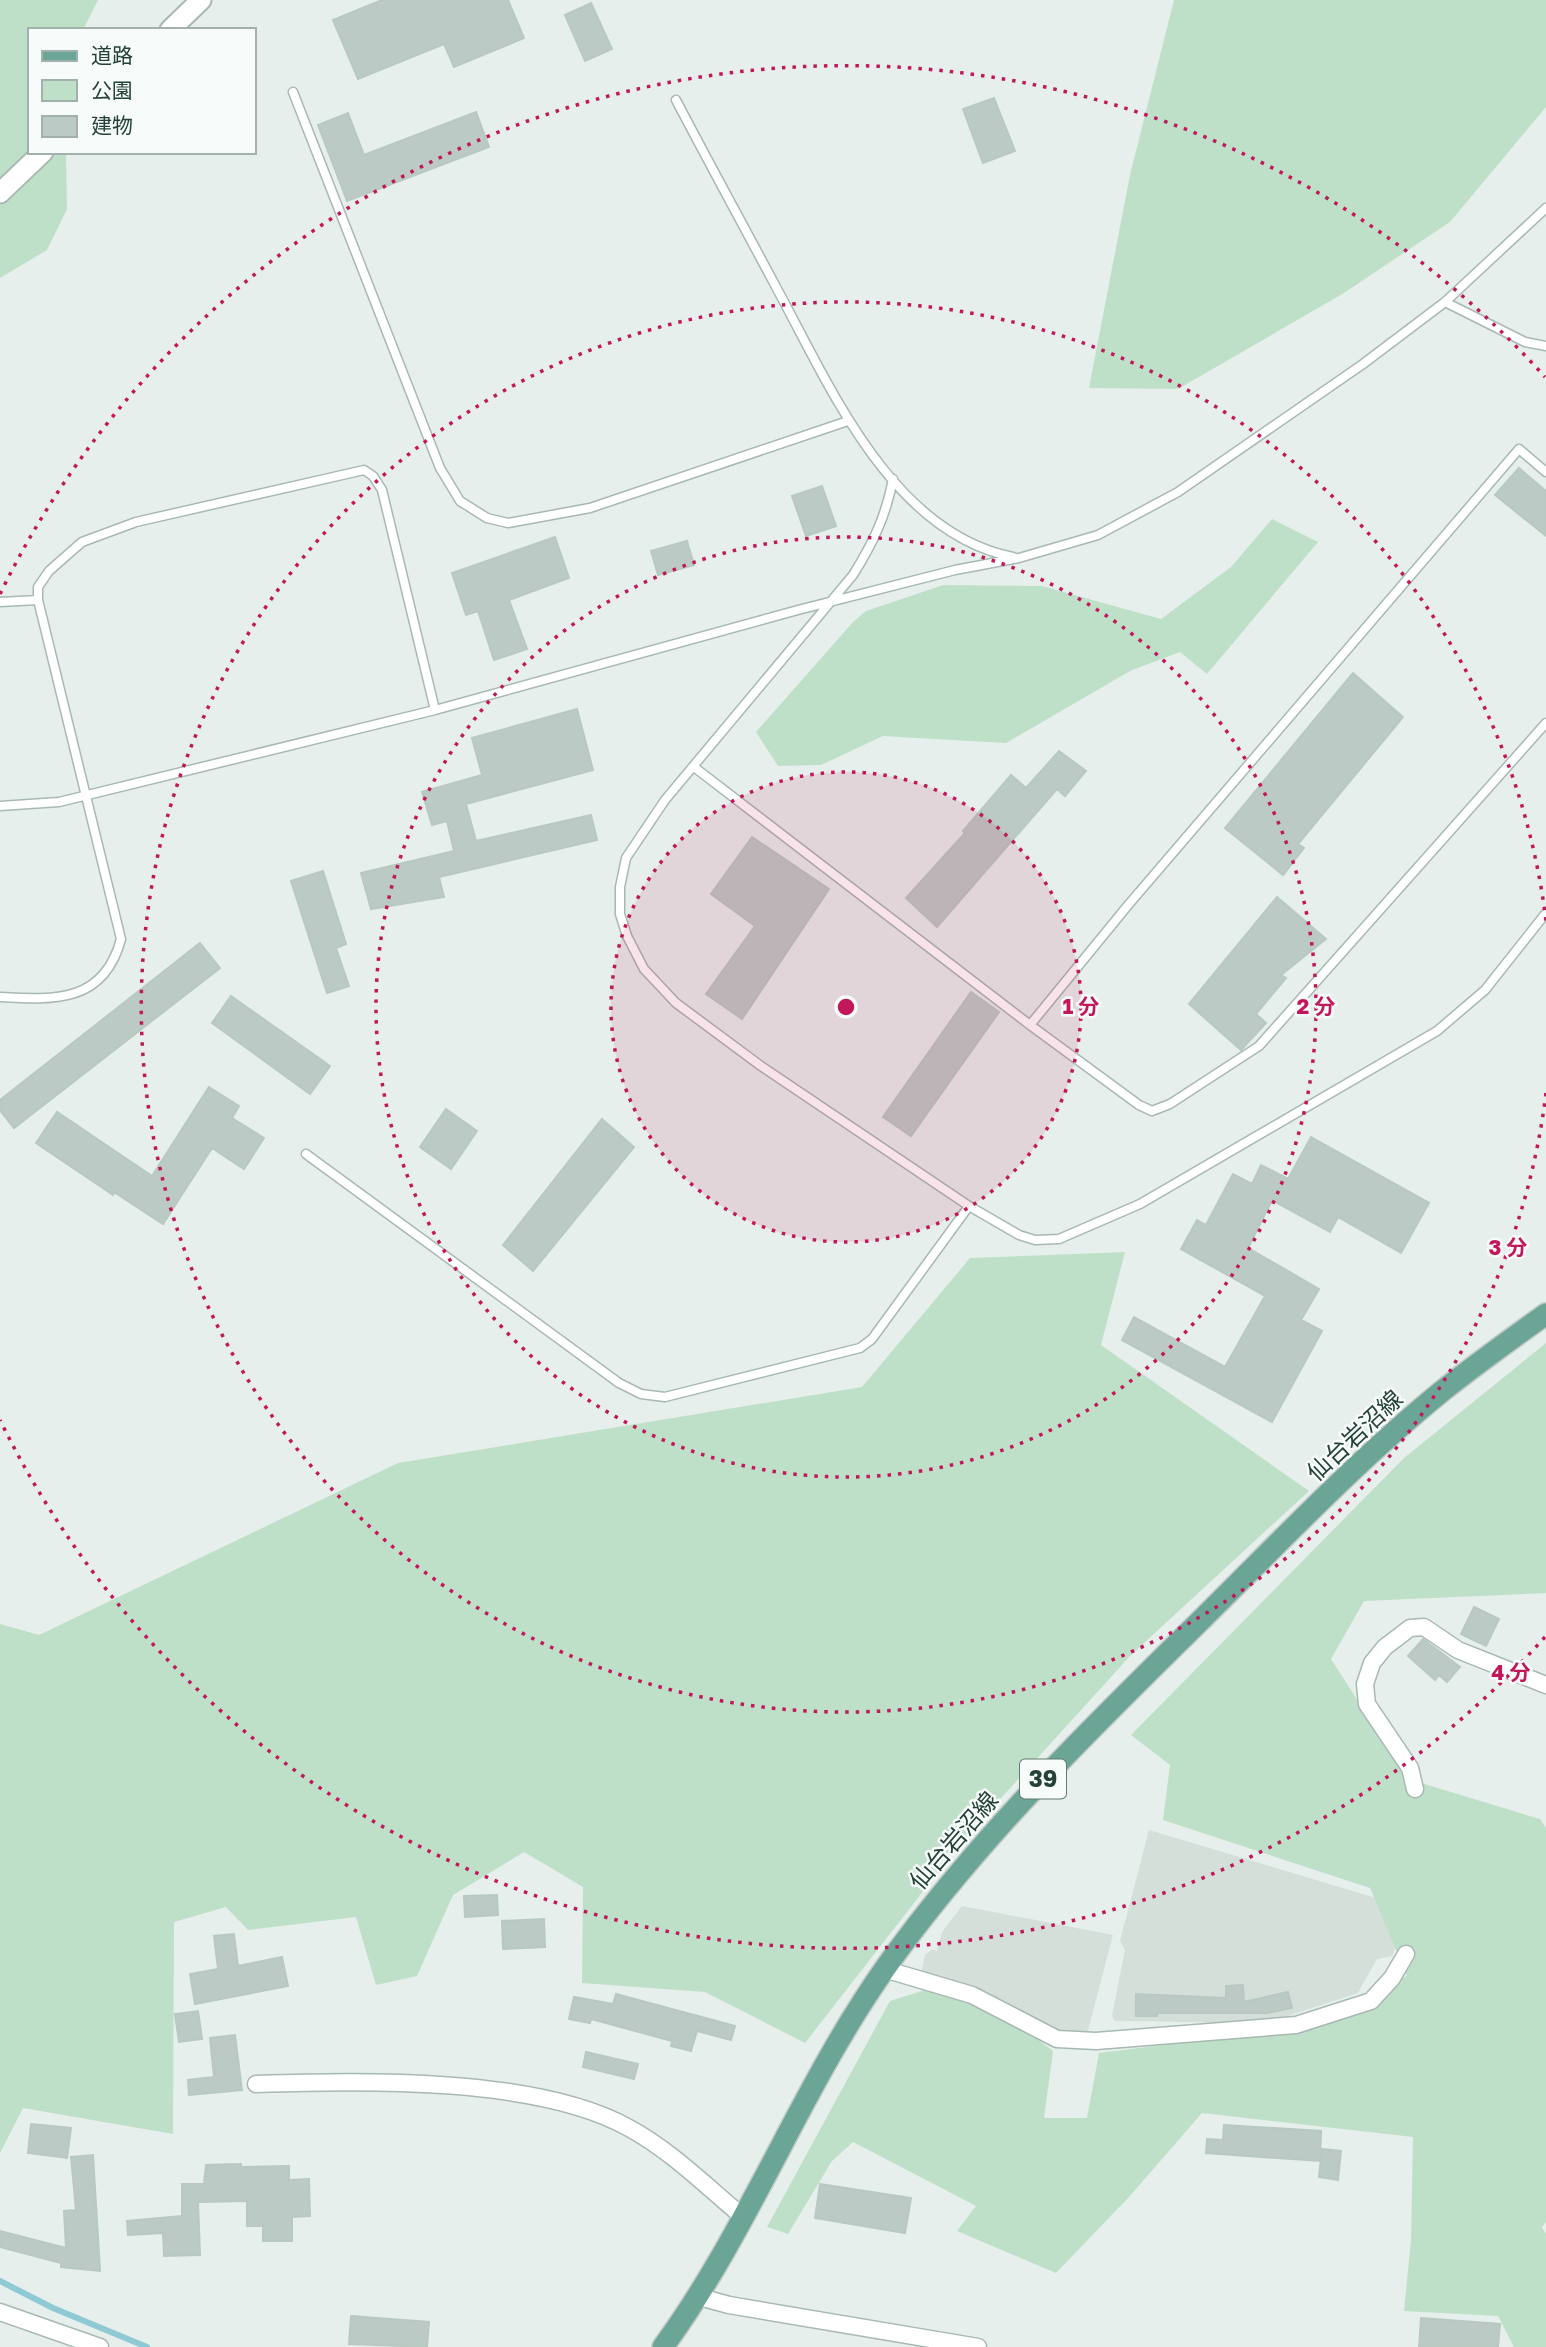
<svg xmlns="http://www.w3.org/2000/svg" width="1546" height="2347" font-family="'Golos Text','Noto Sans JP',sans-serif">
<rect width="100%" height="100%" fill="#e6efeb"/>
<path fill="#d4dfda" d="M1149,1830l264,79 -21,47 -15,3 -19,34 -92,30 -151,-2 -3,-5 13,-66 -5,-9z
M962,1906l151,29 -27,103 -28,-6 -42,-25 -55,-24 -40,-10 4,-18 7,-6 5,2 5,-19z"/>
<path fill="#bfe0c8" d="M0,0h98l-15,30h-53v122h36l1,57 -20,41 -47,28z
M1174,0h372v107l-96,115 -106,71 -166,96 -89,-1 41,-213z
M1272,519l46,23 -111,132 -27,-22 -50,19 -124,72 -123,-7 -62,29 -43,1 -22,-34 97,-110 13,-11 77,-26 99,1 119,33 70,-52z
M1125,1252l-24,93 208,146 -178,164 -168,185 -158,203 -100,-51 -123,-9 1,-96 -59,-35 -71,43 -36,81 -41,9 -20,-68 -108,13 -22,-23 -52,15 -1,212 -150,-26 -23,45v-529l39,11 359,-172 464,-76 108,-129z
M1546,1343v250l-182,8 -33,58 77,120 132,40 6,9v394l-4,5 4,7v113h-32l-16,-31 -94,-5 7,-71 2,-103 -211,-24 -73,84 -73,76 -99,-42 19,-25 -123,-64 -21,19 -44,73 -21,-7 123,-226 44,-14 69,26 50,38 -9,67h43l12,-65 200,-25 108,-52 -37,-88 -207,-68 7,-55 -39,-30 273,-277z"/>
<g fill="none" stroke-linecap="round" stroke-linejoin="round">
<path stroke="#8ec9d4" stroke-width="6" d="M0,2281l53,27 94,39"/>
</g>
<path fill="#bbcac4" stroke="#b8c9c2" stroke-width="2" d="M382,0h126l16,38 -70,29 -10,-23 -86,35 -25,-59z
M591,3l21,46 -27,12 -20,-46z
M994,98l21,53 -32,12 -20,-54z
M476,112l13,35 -142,54 -29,-76 30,-12 16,42z
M1519,468l27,23v45l-51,-41z
M822,486l14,40 -30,10 -14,-40z
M555,537l14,41 -60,22 18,49 -33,11 -16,-49 -12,4 -14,-42z
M687,541l7,24 -36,10 -7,-24z
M1353,673l50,44 -105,127 6,4 -21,27 -58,-47z
M577,709l16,61 -127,34 10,37 115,-26 6,25 -158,37 5,20 -73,12 -10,-36 93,-22 -7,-30 -15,4 -10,-33 60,-17 -10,-37z
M1059,751l27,20 -21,25 -8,-7 -120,138 -31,-29 59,-65 -2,-2 48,-56 15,13z
M752,837l77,52 -87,130 -36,-25 49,-68 -44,-32z
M323,871l23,73 -10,4 13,38 -22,7 -36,-112z
M1277,897l49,42 -45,36 5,3 -30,36 10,9 -25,27 -52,-46z
M200,943l20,25 -206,160 -14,-18v-10z
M971,992l28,20 -88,124 -28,-19z
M231,996l99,70 -20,28 -98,-71z
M209,1087l30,19 -7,12 32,20 -20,31 -32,-21 -49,76 -49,-32 -1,3 -77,-52 21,-31 95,64z
M446,1109l31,22 -26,38 -31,-22z
M602,1119l32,28 -101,124 -30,-26z
M1311,1137l118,66 -28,50 -63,-36 -8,15 -58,-32 -24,48 71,41 -18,31 21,11 -50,91 -150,-82 12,-23 91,50 40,-71 -84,-47 16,-29 9,5 27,-51 19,10 9,-19 27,14z
M1474,1607l25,12 -13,27 -25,-12z
M1423,1639l37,28 -13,15 -8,-7 -4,5 -27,-24z
M497,1895l1,20 -33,2 -1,-21z
M544,1919l1,28 -42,2 -1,-28z
M234,1934l4,32 44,-9 6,29 -93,18 -5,-30 28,-5 -4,-33z
M1243,1985l1,17 44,-10 4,16 -24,5h-111v3h-21v-22l90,4v-12z
M616,1994l119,32 -4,14 -34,-9 -6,20 -20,-5 1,-5 -81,-22 -1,4 -21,-4 5,-22 39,7z
M198,2011l4,28 -23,3 -4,-28z
M235,2035l7,55 -53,5 -1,-15 26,-3 -4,-39z
M586,2052l52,12 -4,15 -51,-12z
M31,2124l40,4 -4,30 -39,-5z
M1224,2125l97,6 -1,30 -114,-8 1,-14 16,1z
M1322,2149l19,2 -3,29 -19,-3z
M93,2155l7,116 -39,-4v-4l-61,-16v-16l66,17 -2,-37 12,-1 -5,-53z
M241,2164v3l48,-1v14l20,-1 1,37 -18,1v24h-29v-15h-16v-25l-49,1 2,53 -36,1 -1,-23 -35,2 -1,-14 55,-5v-32h22l2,-19z
M820,2184l91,14 -6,35 -90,-15z
M351,2316l78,6 -2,25 -78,-3z
M1421,2318l79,6 -2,23h-79z"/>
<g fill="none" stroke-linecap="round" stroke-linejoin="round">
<defs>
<path id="service" d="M293,92l147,376 20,33 27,17 21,5 82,-15 258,-87
M676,100c33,63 67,125 100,187 54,99 115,246 237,270
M1445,302l80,40 21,4
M1546,472l-27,-23 -390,455 -99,121 109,80 13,6 18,-7 89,-58 287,-323
M893,479c-7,37 -20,64 -40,96l-188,225 -39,58 -6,29v27l7,22 17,33 32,34 85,63 208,140 50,29 16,5 24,-1 81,-35 297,-173 48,-41 61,-77
M0,602l38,-2
M694,767l336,258
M0,806l59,-4 376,-92 363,-100 157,-40 64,-12 79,-23 80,-43 185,-128 82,-62 101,-94
M0,997c55,3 104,6 121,-58l-83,-339v-13l11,-16 33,-29 54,-20 228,-52 9,6 9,14 53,220
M306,1154l313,229 22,11 24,3 195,-49 12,-9 97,-133"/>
<path id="minor" d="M1415,1789l-5,-21 -43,-64 -2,-20 7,-21 13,-16 25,-19 14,-1 34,23 88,35
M884,1969l88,26 85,44 39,2 200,-16 75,-24 21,-23 14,-24
M256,2084c105,-3 280,-8 373,44 41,22 77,58 113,88
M696,2296l33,9 249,42
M0,2312l100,35"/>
<path id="tertiary" d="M170,30l31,-30
M0,193l43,-41"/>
<path id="primary" d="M663,2347c87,-119 138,-260 223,-380 90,-126 200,-234 310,-342 80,-79 158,-162 245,-233 34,-27 70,-53 105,-78"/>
</defs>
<use href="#service" stroke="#a8b8b2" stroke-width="11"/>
<use href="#minor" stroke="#a8b8b2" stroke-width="19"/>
<use href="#tertiary" stroke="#a8b8b2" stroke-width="23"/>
<use href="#primary" stroke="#c2cac8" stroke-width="24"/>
<use href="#service" stroke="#fff" stroke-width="8"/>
<use href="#minor" stroke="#fff" stroke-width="16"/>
<use href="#tertiary" stroke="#fff" stroke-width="19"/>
<use href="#primary" stroke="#6aa596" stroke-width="21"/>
</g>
<circle cx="846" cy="1007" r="235" fill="#c2185b" fill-opacity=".12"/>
<g fill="none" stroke="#c2185b" stroke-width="3.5" stroke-dasharray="3.5 7">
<circle cx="846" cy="1007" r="235"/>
<circle cx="846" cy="1007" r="470"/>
<path d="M1546 1093A705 705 0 1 1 1546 921"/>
<path d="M1545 1637A941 941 0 0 1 0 1420M0 594A941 941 0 0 1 1545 377"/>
</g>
<g text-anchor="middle" stroke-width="5" stroke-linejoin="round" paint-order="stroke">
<rect fill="#f7fbf9" stroke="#637a73" stroke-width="2" x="1020" y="1759.5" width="46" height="39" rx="5"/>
<g font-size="23" font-weight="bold" fill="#24423a">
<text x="1043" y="1787">39</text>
</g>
<g font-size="24" fill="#24423a" stroke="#f7fbf9">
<text transform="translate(1355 1436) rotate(-43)" y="8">仙台岩沼線</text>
<text transform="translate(954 1841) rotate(-49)" y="8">仙台岩沼線</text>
</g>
</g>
<circle cx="846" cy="1007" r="10" fill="#c2185b" stroke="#f7fbf9" stroke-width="3.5"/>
<g font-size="21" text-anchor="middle" font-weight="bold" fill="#c2185b" stroke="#f7fbf9" stroke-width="5" stroke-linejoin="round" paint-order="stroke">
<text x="1081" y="1014">1 分</text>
<text x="1316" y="1014">2 分</text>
<text x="1508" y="1255">3 分</text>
<text x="1511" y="1680">4 分</text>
</g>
<rect x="28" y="28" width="228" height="126" fill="#f7fbf9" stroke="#a3b1ad" stroke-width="2"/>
<rect x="42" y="51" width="35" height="10" fill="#6aa596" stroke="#a3b1ad" stroke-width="2"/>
<text x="91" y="63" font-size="21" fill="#24423a">道路</text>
<rect x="42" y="80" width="35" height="21" fill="#bfe0c8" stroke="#a3b1ad" stroke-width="2"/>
<text x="91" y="98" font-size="21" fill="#24423a">公園</text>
<rect x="42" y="116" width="35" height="21" fill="#bbcac4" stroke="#a3b1ad" stroke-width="2"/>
<text x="91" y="133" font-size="21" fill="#24423a">建物</text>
</svg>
